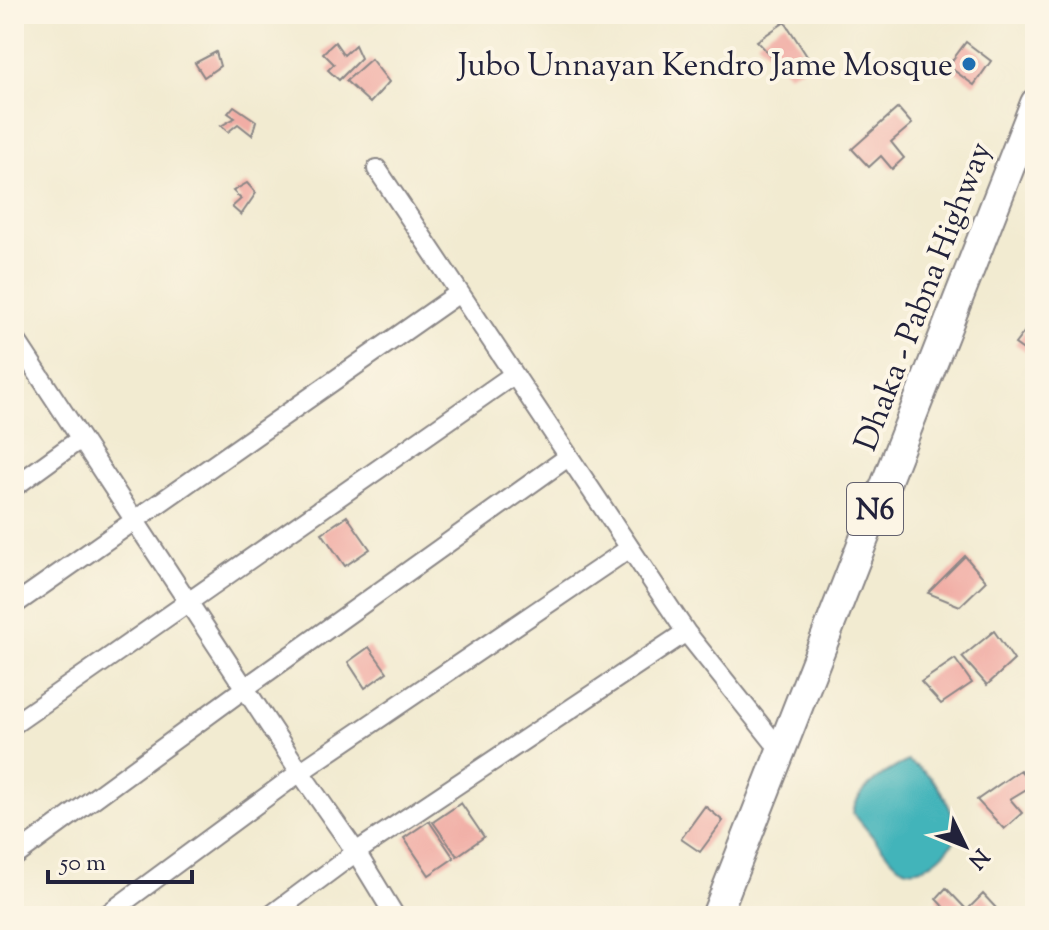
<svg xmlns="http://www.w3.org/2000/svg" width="1049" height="930" font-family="'Sorts Mill Goudy',serif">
<rect width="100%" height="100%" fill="#fcf5e5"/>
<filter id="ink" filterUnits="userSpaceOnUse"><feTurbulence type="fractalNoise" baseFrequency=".0125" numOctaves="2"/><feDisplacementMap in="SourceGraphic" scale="16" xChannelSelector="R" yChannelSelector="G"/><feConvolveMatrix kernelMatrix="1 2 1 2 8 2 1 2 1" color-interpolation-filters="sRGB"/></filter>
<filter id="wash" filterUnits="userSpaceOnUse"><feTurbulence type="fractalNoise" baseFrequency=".006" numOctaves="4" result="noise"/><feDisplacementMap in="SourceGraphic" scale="32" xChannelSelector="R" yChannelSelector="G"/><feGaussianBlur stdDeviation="1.8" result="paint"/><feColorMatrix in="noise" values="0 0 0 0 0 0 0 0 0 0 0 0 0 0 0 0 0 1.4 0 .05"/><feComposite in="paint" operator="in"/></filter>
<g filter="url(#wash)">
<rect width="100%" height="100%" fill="#f2ebd1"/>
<path fill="#43b4ba" stroke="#326b7a" stroke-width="2" d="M908,761c7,5 16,10 22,16 14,15 25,39 28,59 -11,16 -36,43 -58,30 -10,-6 -37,-42 -47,-53 3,-24 34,-42 55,-52z"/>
<g id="blocks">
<path fill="#f1ada5" d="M785,22l27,42 -24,10 -31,-33z
M335,42l9,13 11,-10 6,13 -22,22 -11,-10 6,-6 -11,-11z
M966,42l25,19 -17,24 -26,-19z
M216,52l4,14 -16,11 -9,-14z
M371,59l18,23 -19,21 -24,-22z
M234,106l22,15 -4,14 -14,-11 -10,8 -7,-6 14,-8 -7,-5z
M898,108l14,16 -21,18 13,16 -12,11 -11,-13 -12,11 -17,-18z
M247,183l9,10 -15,22 -9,-8 9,-8 -8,-8z
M1035,318v40l-20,-14z
M347,516l23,33 -25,17 -23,-33z
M965,556l21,25 -26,25 -32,-13z
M994,631l20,29 -27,25 -25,-28z
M369,647l18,25 -22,16 -17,-26z
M955,659l17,24 -31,21 -20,-22z
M1020,770l13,15 -23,14 12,14 -18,16 -27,-29z
M461,803l23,34 -27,19 -24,-34z
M705,806l18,15 -23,31 -19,-13z
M429,821l25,37 -25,17 -25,-37z
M946,888l21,22 -8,6h-7l-16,-17z
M983,894l13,14 -8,8h-12l-9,-6z
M536,907l11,9h-19z"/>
</g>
</g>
<g filter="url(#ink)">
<use href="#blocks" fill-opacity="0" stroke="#8a8686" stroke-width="2"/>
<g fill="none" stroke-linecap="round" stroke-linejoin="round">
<defs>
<path id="minor" d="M377,169l309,463 95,119
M14,337l286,435 56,80 39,64
M14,487l66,-48
M14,605l445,-312
M14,724l499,-349
M14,857l231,-169 323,-231
M105,916l195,-144 330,-224
M270,916l86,-64 330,-220"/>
<path id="highway" d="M716,916l319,-813"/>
</defs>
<use href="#minor" stroke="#8a8686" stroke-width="22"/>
<use href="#highway" stroke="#8a8686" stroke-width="32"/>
<use href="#minor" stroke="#fff" stroke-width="18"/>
<use href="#highway" stroke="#fff" stroke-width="28"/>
</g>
</g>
<circle fill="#1f6fb2" stroke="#fcf5e5" stroke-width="3" cx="969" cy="64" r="8"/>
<g text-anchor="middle" stroke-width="8" stroke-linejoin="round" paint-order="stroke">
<rect fill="#fcf5e5" stroke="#63616e" stroke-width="2" x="847" y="483" width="56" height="52" rx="6"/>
<g font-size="30" font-weight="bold" fill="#22223b">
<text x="875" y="519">N6</text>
</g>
<g font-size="32" fill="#22223b" stroke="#fcf5e5" text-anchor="end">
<text x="953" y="75">Jubo Unnayan Kendro Jame Mosque</text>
</g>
<g font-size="32" fill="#22223b" stroke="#fcf5e5">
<text transform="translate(922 296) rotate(-69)" y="11">Dhaka - Pabna Highway</text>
</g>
</g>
<rect width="1049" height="930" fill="none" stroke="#fcf5e5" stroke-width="48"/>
<g transform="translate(965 846) rotate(133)" stroke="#fcf5e5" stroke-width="6" paint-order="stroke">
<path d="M0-6L14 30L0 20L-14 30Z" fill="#22223b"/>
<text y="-12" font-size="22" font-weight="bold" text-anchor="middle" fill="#22223b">N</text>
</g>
<path d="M48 870v12h144v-12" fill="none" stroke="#22223b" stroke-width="4"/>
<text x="60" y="870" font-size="24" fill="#22223b" stroke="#fcf5e5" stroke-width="6" paint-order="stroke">50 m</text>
</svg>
